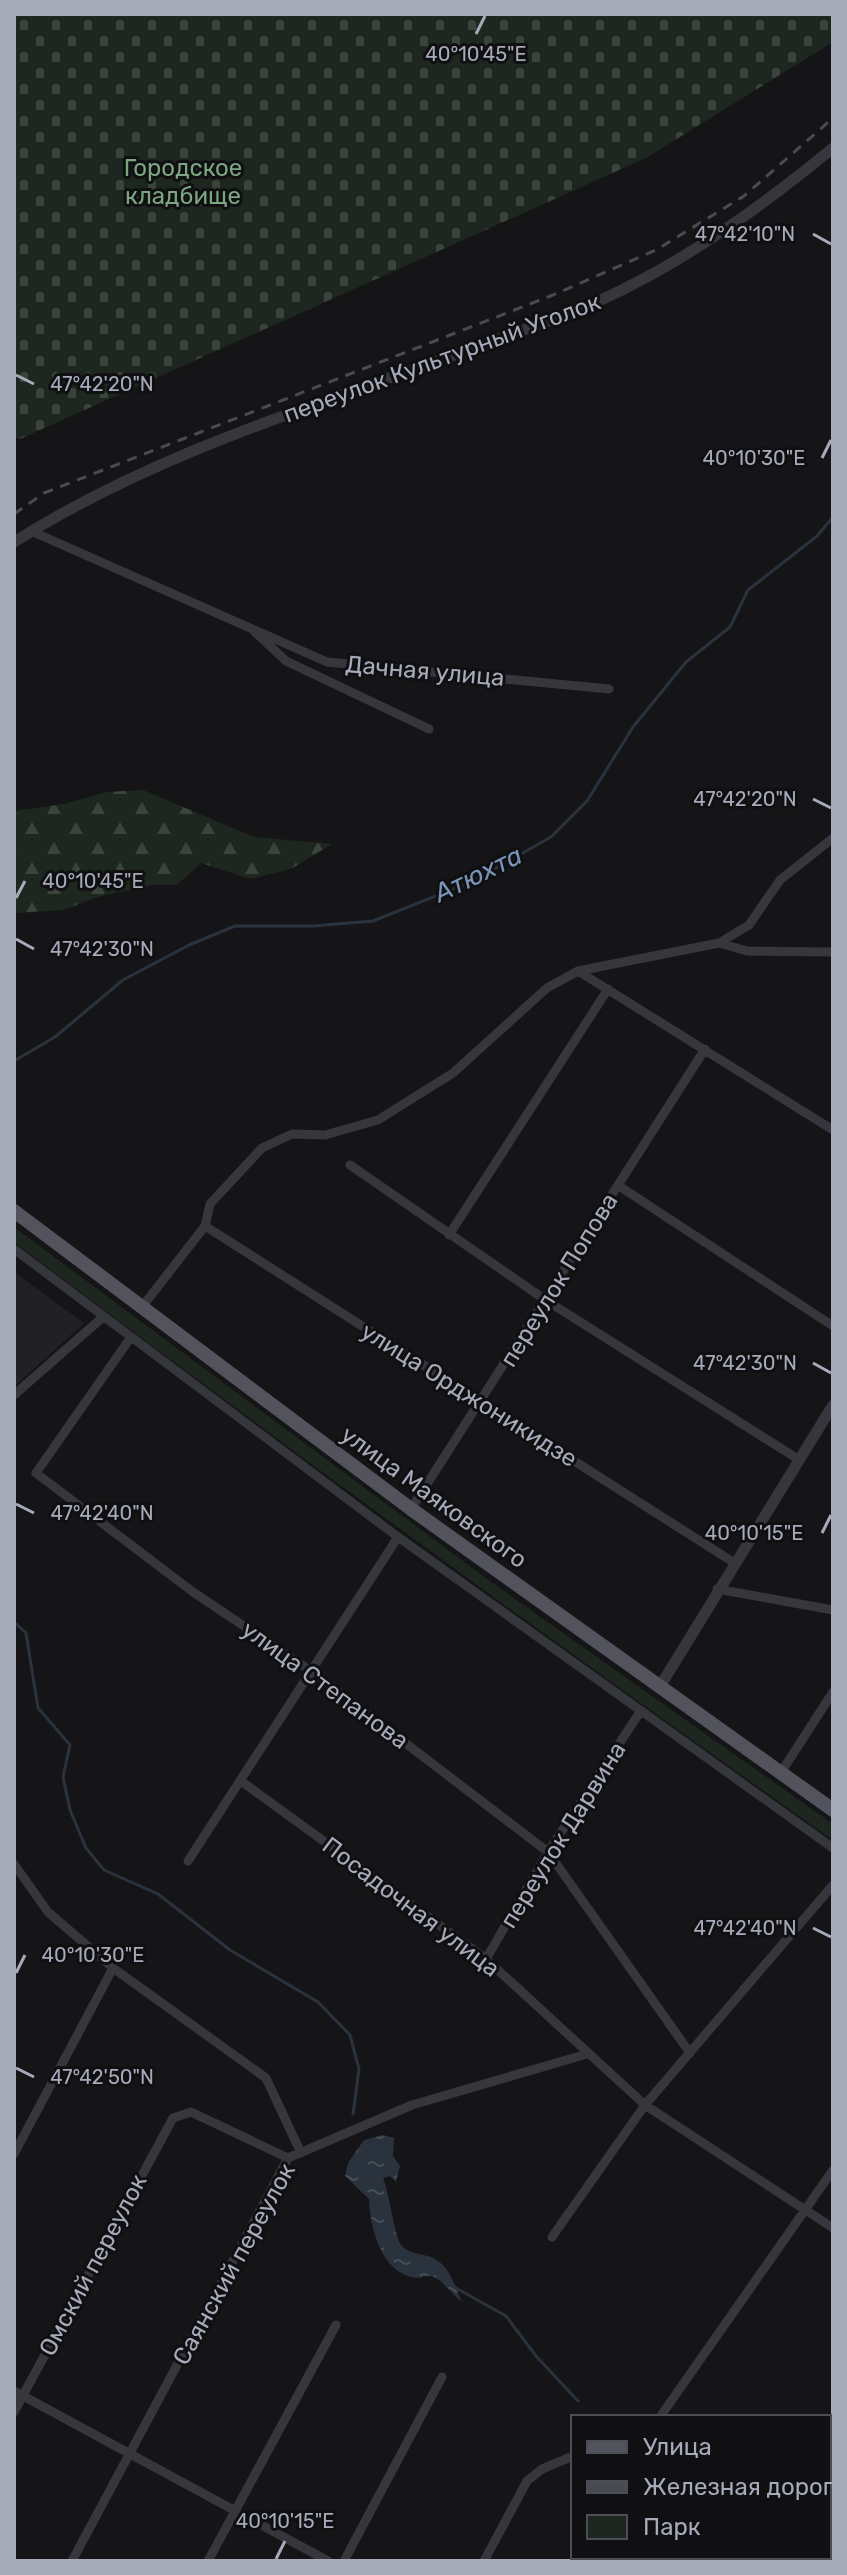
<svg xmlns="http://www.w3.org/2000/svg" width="847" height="2575" font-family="Rubik,sans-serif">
<defs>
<pattern id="forest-firs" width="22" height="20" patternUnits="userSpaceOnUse" patternTransform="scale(2)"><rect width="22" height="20" fill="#1d261f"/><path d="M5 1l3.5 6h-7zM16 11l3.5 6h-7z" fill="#3b433d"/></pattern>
<pattern id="cemetery-stones" width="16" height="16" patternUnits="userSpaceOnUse" patternTransform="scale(2)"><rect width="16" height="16" fill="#1d261f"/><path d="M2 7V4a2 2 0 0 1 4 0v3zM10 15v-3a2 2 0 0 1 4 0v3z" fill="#3b433d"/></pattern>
<pattern id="water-ripples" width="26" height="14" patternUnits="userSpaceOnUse" patternTransform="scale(2)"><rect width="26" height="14" fill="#2a333d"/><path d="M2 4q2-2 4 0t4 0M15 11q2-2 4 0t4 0" fill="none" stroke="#464e57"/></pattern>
</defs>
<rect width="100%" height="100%" fill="#151518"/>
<path fill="#212125" d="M14,1272l70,51 -70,64z"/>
<path fill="#1d261f" d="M14,1227l480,357 339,240v16c-276,-195 -549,-394 -819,-598z"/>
<path fill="url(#forest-firs)" d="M143,790l111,47 78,7 -41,25 -41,10 -49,-16 -24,22h-24l-56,12 -33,13 -50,3v-102l50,-7 43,-12z"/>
<path fill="url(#cemetery-stones)" d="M14,14h819v28l-187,116 -626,281 -6,-1z"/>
<path fill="url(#water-ripples)" d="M383,2135l11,3 -1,18 7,10 -4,16 -6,-6 -7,2c6,14 12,60 18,67 8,10 23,8 34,14 15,8 20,28 27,43 -10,-8 -18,-20 -28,-25 -8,-3 -11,1 -18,1 -36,-5 -46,-52 -47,-79l-24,-23 3,-13 16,-23z"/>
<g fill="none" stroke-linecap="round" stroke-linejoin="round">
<path stroke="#2a333d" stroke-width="3" d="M14,1061l41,-24 68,-57 66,-35 46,-19h78l60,-5 98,-39 80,-45 36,-36 46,-74 53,-65 44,-35 18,-37 69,-54 16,-19
M14,1622l12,11 12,75 32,37 -7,32 7,33 16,38 18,22 54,24 72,56 88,52 32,33 9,34 -6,45
M454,2287l52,29 30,40 42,45"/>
<path stroke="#36363d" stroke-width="9" d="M31,531l296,131 282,27
M254,631l32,30 143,68
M719,943l28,8 86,1
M578,971l255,159
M350,1165l197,136 251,158
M619,1186l214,140
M205,1226l528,336
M449,1235l159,-246
M14,1249l384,288 435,311
M142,1307l63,-81 5,-22 52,-56 30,-14 33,1 53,-15 75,-47 94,-85 31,-17 141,-28 30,-18 31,-45 53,-42
M131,1337l-95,136 157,119 118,79 237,181 142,201
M14,1395l89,-78
M411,1509l294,-460
M717,1589l116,21
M780,1774l53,-82
M241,1781l245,178 159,146 188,123
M188,1861l210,-324
M14,1864l34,48 65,56 153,110 35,75
M486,1959l62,-107 92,-140
M14,2154l99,-186
M552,2237l93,-132 188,-220
M14,2391l314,170
M14,2412l159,-294 18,-6 97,46
M660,2417l173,-247
M829,2495l4,-6
M829,2546l4,2
M72,2561l216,-403 124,-53 175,-51
M208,2561l128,-236
M344,2561l98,-184
M484,2561l43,-80 15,-12 31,-13
M619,2561l1,-4"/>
<path stroke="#36363d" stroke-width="11" d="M14,542c144,-91 309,-139 468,-197 39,-15 81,-27 119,-45 85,-39 160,-93 232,-152
M659,1688l174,-283"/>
<path stroke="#52535c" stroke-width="14" d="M14,1211l397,298 422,301"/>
<path stroke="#494a52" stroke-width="3" stroke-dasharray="10 8" stroke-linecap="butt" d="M14,514l30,-21 509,-198 103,-45 88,-54 89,-78"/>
</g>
<path fill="none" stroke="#a6aab9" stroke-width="3" d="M476,34l9,-18M813,234l18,10M16,375l18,9M822,458l9,-18M813,799l18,9M16,898l9,-17M16,939l18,10M813,1363l18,10M16,1504l18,9M822,1533l9,-18M813,1928l18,9M16,1973l9,-18M16,2068l18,9M276,2559l9,-18"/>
<g text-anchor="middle" stroke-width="6" stroke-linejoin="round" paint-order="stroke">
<g font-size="24" fill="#7ba681" stroke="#101012">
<text x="183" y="176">Городское<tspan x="183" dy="28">кладбище</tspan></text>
</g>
<g font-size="24" fill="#a6aab9" stroke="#101012">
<text transform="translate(442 358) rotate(-20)" y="8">переулок Культурный Уголок</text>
<text transform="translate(425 671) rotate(5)" y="8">Дачная улица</text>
<text transform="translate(559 1280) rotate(-58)" y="8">переулок Попова</text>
<text transform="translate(469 1395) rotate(32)" y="8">улица Орджоникидзе</text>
<text transform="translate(434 1497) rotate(36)" y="8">улица Маяковского</text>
<text transform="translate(325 1685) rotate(36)" y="8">улица Степанова</text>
<text transform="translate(563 1835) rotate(-58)" y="8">переулок Дарвина</text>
<text transform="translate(411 1907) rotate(37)" y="8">Посадочная улица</text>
<text transform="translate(234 2264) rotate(-61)" y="8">Саянский переулок</text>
<text transform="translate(93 2265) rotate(-62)" y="8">Омский переулок</text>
</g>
<g font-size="26" font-style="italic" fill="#7994b8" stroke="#101012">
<text transform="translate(478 874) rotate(-26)" y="9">Атюхта</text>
</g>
</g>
<g font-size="20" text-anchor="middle" fill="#a6aab9" stroke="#101012" stroke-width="6" stroke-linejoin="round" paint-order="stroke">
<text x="476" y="61">40°10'45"E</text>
<text x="745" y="241">47°42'10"N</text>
<text x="102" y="391">47°42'20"N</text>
<text x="754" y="465">40°10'30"E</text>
<text x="745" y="806">47°42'20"N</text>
<text x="93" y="888">40°10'45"E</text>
<text x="102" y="956">47°42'30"N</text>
<text x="745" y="1370">47°42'30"N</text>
<text x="102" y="1520">47°42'40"N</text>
<text x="754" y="1540">40°10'15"E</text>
<text x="745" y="1935">47°42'40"N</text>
<text x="93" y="1962">40°10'30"E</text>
<text x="102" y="2084">47°42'50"N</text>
<text x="285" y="2528">40°10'15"E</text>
</g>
<rect width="847" height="2575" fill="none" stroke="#a6aab9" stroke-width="32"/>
<rect x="571" y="2415" width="260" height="144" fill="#101012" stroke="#4c4e55" stroke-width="2"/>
<rect x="587" y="2441" width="40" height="12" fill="#52535c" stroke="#4c4e55" stroke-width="2"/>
<text x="643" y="2455" font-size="24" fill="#a6aab9">Улица</text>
<rect x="587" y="2481" width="40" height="12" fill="#494a52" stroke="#4c4e55" stroke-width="2"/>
<text x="643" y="2495" font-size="24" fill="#a6aab9">Железная дорога</text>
<rect x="587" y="2515" width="40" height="24" fill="#1d261f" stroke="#4c4e55" stroke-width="2"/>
<text x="643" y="2535" font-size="24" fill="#a6aab9">Парк</text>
</svg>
